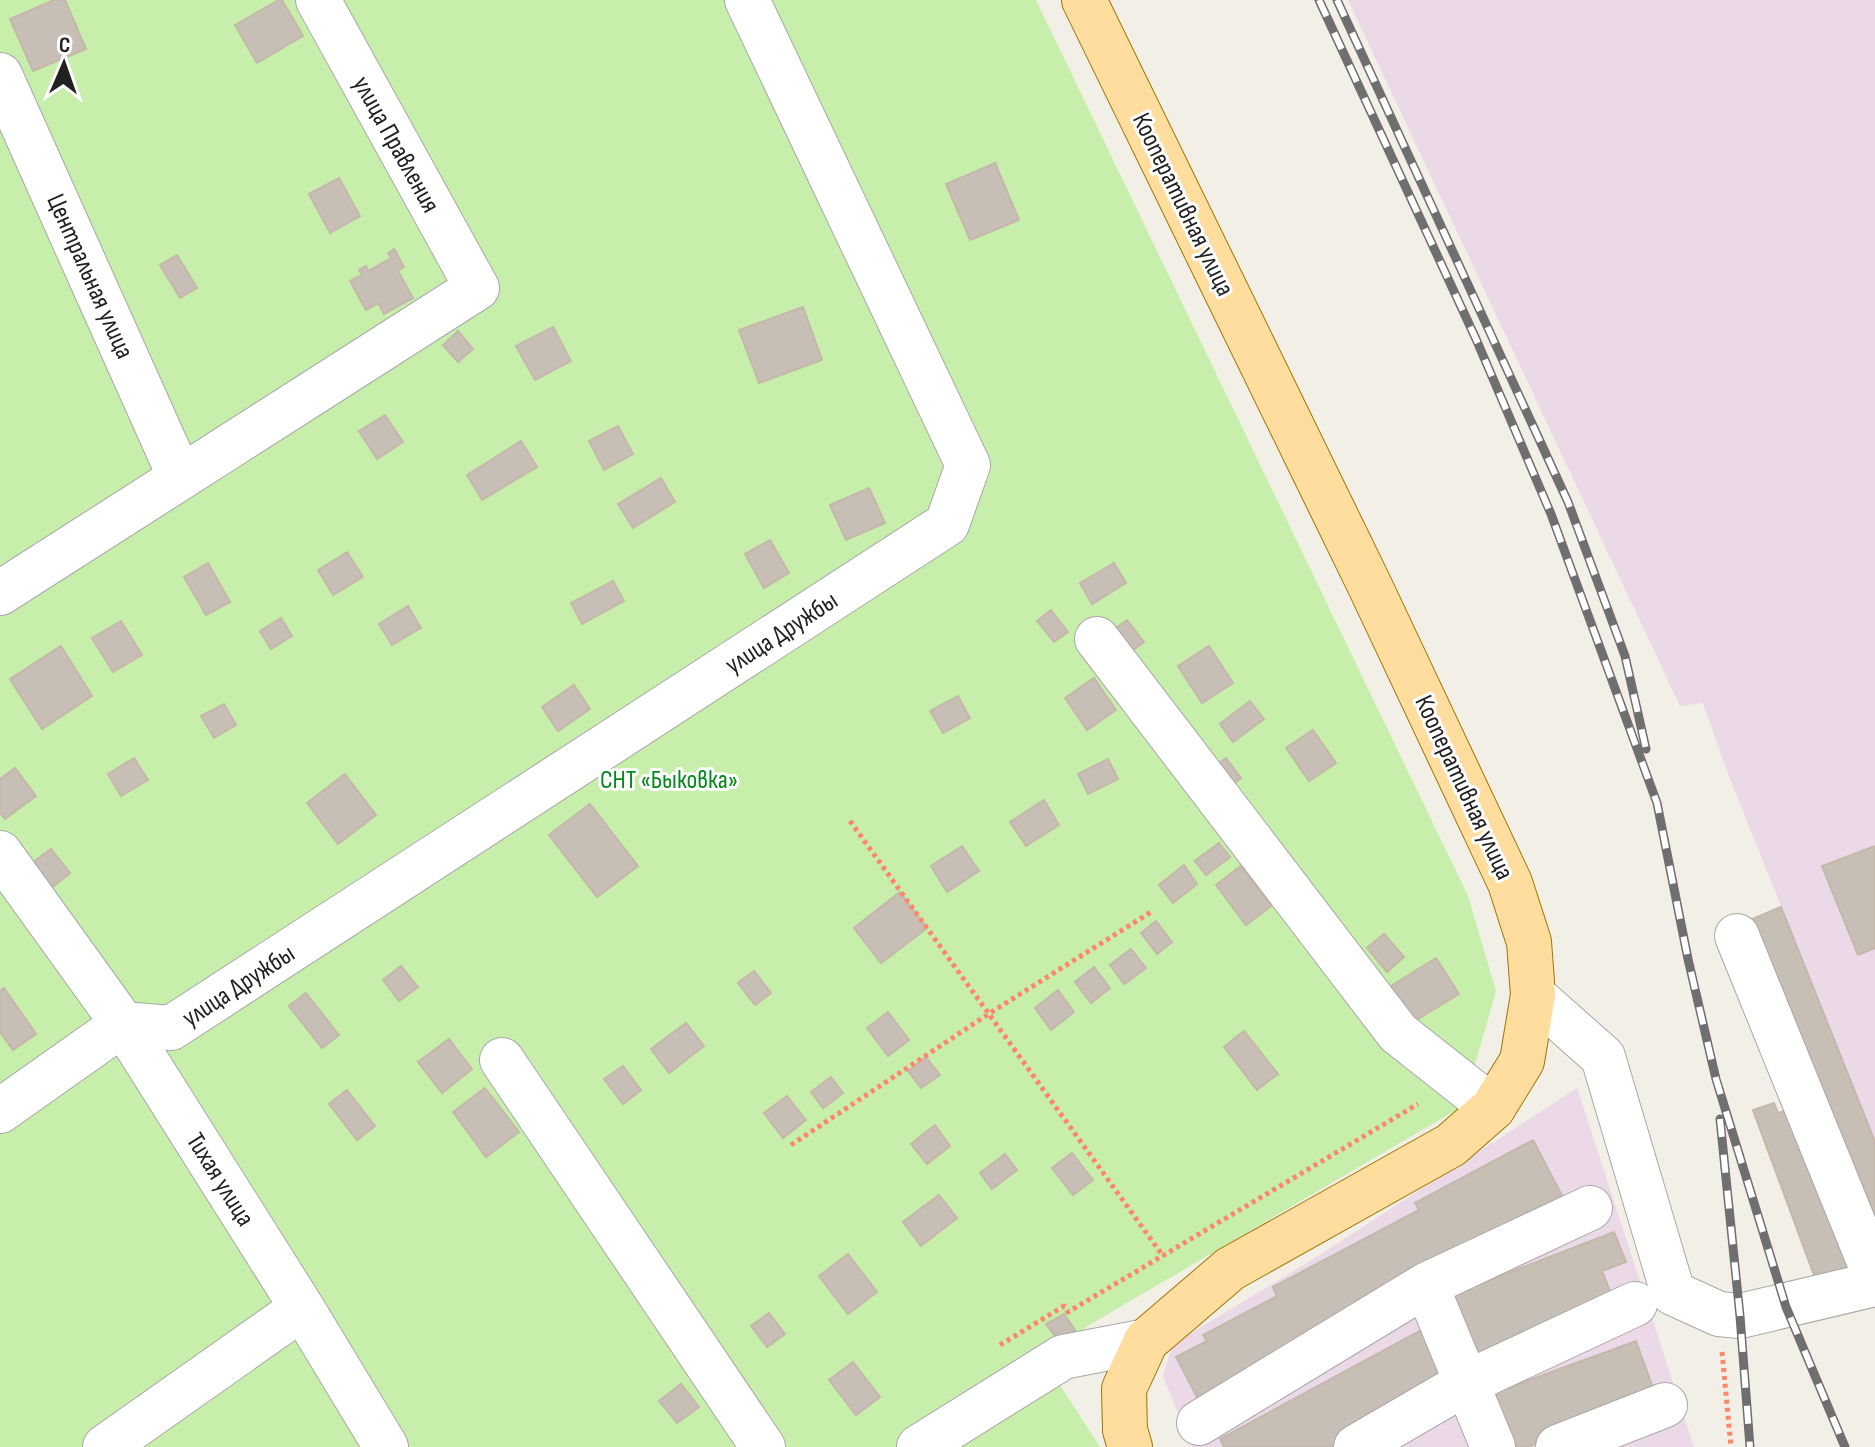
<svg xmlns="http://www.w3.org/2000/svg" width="1875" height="1447" font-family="'Sofia Sans Condensed',sans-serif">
<rect width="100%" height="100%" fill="#f2efe7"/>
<path fill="#ebd9e7" d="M1348,0h527v1142l-148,-371 -24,-68 -23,3z
M1577,1088l117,359h-502l-29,-71 10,-32 142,-86z"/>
<path fill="#c7eeab" d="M0,0h1036l432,896 28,95 -33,115 -372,218 -184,123h-907z
M1056,1379l44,68h-152z"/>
<path fill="#c7beb6" stroke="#c5b7a9" stroke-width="2" d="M54,0h11l21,49 -53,22 -23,-52z
M279,0h3l21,36 -46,27 -22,-38z
M995,163l24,57 -49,20 -24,-56z
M339,178l21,38 -30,17 -21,-39z
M394,249l10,18 -6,4 15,27 -29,16 -6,-11 -12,7 -16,-29 12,-6 -3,-5 7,-4 2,5 23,-13 -3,-5z
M177,255l20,33 -17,10 -20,-33z
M803,307l19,53 -63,23 -20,-53z
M553,327l18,34 -36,19 -19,-34z
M458,331l15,18 -15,13 -15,-17z
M385,415l18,27 -26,17 -18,-28z
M618,426l15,28 -29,16 -15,-29z
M521,441l16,26 -55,33 -15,-25z
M661,478l14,24 -42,26 -15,-24z
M869,488l16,35 -39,17 -16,-35z
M770,540l19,33 -25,15 -19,-34z
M347,552l16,25 -30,18 -15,-25z
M208,563l22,39 -24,13 -22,-38z
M1114,563l12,20 -34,21 -12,-21z
M613,581l11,20 -42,23 -11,-21z
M408,606l13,22 -29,17 -13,-21z
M1051,610l17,22 -14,10 -17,-21z
M281,618l11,18 -21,13 -11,-18z
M1127,620l17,22 -22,16 -16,-23z
M121,621l21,34 -29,17 -21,-34z
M61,646l31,50 -50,33 -32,-50z
M1209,646l24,37 -31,20 -24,-37z
M1094,678l22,32 -29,20 -22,-32z
M574,685l16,24 -32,22 -16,-24z
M958,696l12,22 -27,15 -13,-22z
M1250,701l14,18 -31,23 -13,-18z
M224,704l12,21 -22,13 -13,-22z
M1313,730l23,33 -27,18 -23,-33z
M134,758l14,22 -27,16 -13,-22z
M1226,758l15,20 -14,11 -16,-21z
M1108,759l10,20 -30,15 -10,-20z
M15,768l21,28 -31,23 -5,-6v-34z
M345,774l31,41 -38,29 -31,-41z
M1044,800l15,25 -33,21 -16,-24z
M590,804l48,62 -41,31 -48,-62z
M1219,843l11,14 -24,18 -11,-14z
M962,846l17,25 -32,21 -16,-26z
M1875,846v102l-17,7 -36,-89z
M51,849l19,24 -24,19 -19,-25z
M1184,865l13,19 -24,19 -14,-18z
M1241,866l30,40 -25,19 -30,-40z
M900,892l27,36 -46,35 -27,-35z
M1781,907l94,235v89l-125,-311z
M1156,921l16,21 -15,12 -16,-21z
M1384,934l20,23 -17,15 -20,-24z
M1131,949l15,19 -22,16 -14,-19z
M1436,958l23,36 -51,31 -22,-36z
M401,966l17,21 -19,14 -16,-21z
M1094,967l16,21 -19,15 -16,-21z
M754,971l17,22 -16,12 -17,-22z
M4,988l32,46 -23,16 -13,-18v-41z
M1058,990l16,22 -23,18 -16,-22z
M306,993l33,42 -17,13 -33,-42z
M888,1012l21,28 -21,16 -21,-28z
M686,1023l18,23 -35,27 -18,-24z
M1244,1031l34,43 -21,16 -33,-43z
M449,1039l23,30 -30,24 -24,-31z
M926,1057l14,18 -19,13 -13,-17z
M623,1066l18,24 -18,14 -19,-25z
M831,1077l12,16 -20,15 -12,-16z
M485,1088l34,44 -33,25 -33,-45z
M347,1090l28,36 -18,14 -28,-36z
M787,1096l19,24 -23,18 -19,-25z
M1774,1103l4,10 14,-4 61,164 -35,13 -65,-176z
M935,1125l15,21 -23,18 -16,-20z
M1533,1140l33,63 -368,196 -22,-42 31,-16 -4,-6 74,-39 -4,-9 146,-77 -4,-7z
M1072,1153l21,27 -20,15 -21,-27z
M1005,1154l12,16 -25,19 -12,-16z
M939,1195l18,23 -36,28 -18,-24z
M1614,1232l12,30 -24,9 12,30 -142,55 -24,-60z
M848,1254l29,38 -29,22 -29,-38z
M769,1313l16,21 -18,13 -16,-21z
M1064,1314l11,16 -17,10 -12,-16z
M1423,1329l29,54 -119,64h-109l-4,-8z
M1636,1341l21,58 -130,48h-22l-19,-51z
M853,1362l27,35 -24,18 -27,-35z
M681,1384l18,23 -22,16 -18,-22z"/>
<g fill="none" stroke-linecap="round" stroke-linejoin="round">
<defs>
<path id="minor" d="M0,75l180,402
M0,593l477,-305 -159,-288
M1097,639l301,394 95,75
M0,853l123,171 179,284 -197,139
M1737,936l138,340
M1533,995l70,62 70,236 46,21 21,2 135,-32
M502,1060l261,387
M0,1111l123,-87 48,4 776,-504 21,-59 -221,-465
M1426,1285l164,-77
M302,1308l84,139
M1199,1423l227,-138 67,162
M919,1447l144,-90 83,-16
M1356,1447l110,-64 169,-79
M1558,1447l107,-42"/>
<path id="major" d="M1084,0l285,584 141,299 19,59 4,53 -11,66 -29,47 -42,37 -221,124 -84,72 -22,48 1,41 5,17"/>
</defs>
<use href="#minor" stroke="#a8a8a8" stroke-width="46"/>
<use href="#major" stroke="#9e7500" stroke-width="46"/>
<path stroke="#ff856b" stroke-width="5" stroke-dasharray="4 4" stroke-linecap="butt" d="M850,821l313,435
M791,1145l199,-132 161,-101
M1000,1345l64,-39 4,6 350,-208
M1722,1352l9,95"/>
<use href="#minor" stroke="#fff" stroke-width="44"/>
<use href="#major" stroke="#ffdd9f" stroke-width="44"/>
<defs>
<path id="rail" d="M1319,0l157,339 75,175 106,289 31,156 28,120 70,228 59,140
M1337,0l231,502 57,154 21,93
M1720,1119l20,197 10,131"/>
</defs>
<use href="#rail" stroke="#6f6f6f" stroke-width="9"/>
<use href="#rail" stroke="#fff" stroke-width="6" stroke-dasharray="18" stroke-linecap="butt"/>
</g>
<g text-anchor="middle" stroke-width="6" stroke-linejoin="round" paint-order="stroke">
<g font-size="26" fill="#212121" stroke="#fff">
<text transform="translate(397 144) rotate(61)" y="9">улица Правления</text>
<text transform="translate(1184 204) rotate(64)" y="9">Кооперативная улица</text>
<text transform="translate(91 276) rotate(66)" y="9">Центральная улица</text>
<text transform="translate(781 632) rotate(-33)" y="9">улица Дружбы</text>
<text transform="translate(1465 787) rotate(65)" y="9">Кооперативная улица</text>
<text transform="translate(238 985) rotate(-33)" y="9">улица Дружбы</text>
<text transform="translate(221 1179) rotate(58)" y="9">Тихая улица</text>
</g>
<g font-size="26" fill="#05891a" stroke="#fff">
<text x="669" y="788">СНТ «Быковка»</text>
</g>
</g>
<g transform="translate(64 64) rotate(2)" stroke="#ffffff" stroke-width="6" paint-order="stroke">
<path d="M0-6L14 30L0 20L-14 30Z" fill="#212121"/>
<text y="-12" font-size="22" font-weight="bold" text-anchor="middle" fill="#212121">С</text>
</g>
</svg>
